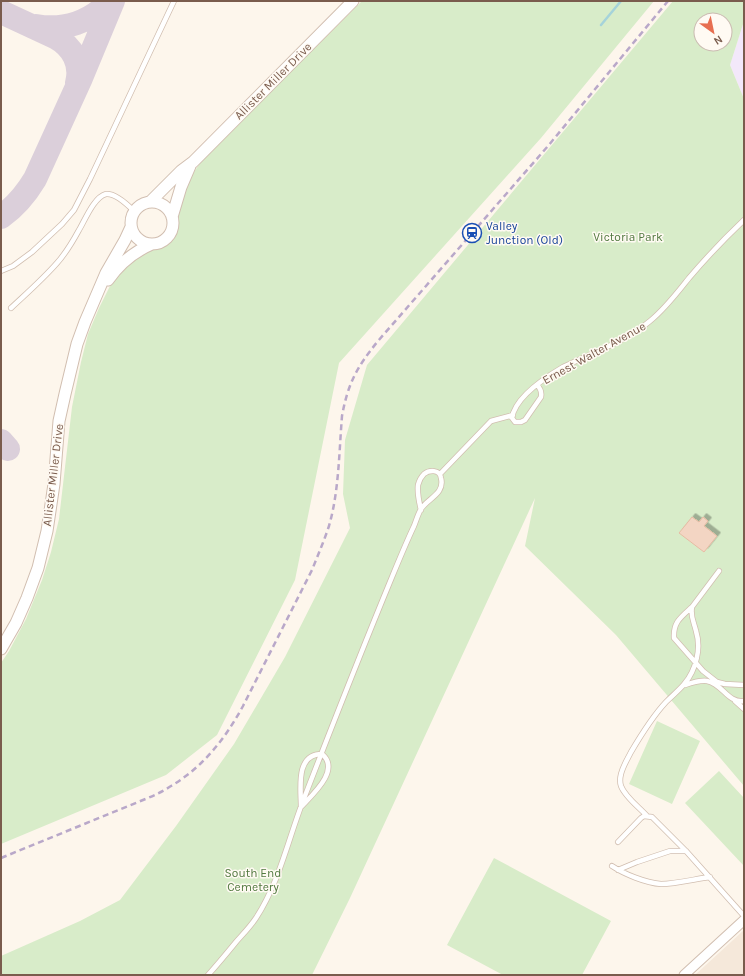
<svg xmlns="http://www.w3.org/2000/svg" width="745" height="976" font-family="Karla,sans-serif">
<defs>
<filter id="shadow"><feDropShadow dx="3.5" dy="-3.5" stdDeviation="0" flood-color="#0004"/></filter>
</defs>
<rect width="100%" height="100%" fill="#fdf6ec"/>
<path fill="#f5e8da" d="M744,930v45h-49z"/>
<path fill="#f3e8fa" d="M744,21v78l-14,-34z"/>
<path fill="#d8ecc9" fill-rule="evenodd" d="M362,1h292l-113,137 -202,225 -44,217 -78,155 -51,40 -165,69v-181l8,-12 17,-32 16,-39 9,-28 8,-33 13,-112 9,-45 7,-28 11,-26 12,-24 10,-13 13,-12 15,-9 14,-5 9,-7 5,-9v-9l4,-18 7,-22 13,-18 47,-48z
M673,1h71v20l-14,44 14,34v687l-128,-151 -91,-89 10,-48 -185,400 -38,77h-311v-19l79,-35 40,-21 56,-74 58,-82 51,-87 65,-129 -7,-34 2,-54 22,-75zM701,20h24v24h-24z
M657,721l43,20 -28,63 -43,-20z
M719,771l25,27v68l-59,-63z
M494,858l117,63 -29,54h-79l-56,-30z"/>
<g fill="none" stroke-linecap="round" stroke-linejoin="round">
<path stroke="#a5d3da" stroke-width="2.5" d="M601,25l20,-24"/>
<path stroke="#dbcfda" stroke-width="24" d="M1,12l54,25c18,10 27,27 22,46
M36,26c28,5 55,-4 74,-25
M1,217c14,-10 25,-23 34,-38l46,-101 32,-77
M1,441l7,8"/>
</g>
<path fill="#f3d5c3" stroke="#e6bba3" filter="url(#shadow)" d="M692,517l7,5 4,-5 5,4 -4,5 13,10 -13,16 -25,-19z"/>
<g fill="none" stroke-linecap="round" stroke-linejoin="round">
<defs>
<path id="service" d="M1,271l12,-5 19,-14 30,-28 12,-14 16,-31 84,-178
M11,308c16,-15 32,-29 46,-45 9,-10 16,-22 22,-33 6,-10 15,-33 27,-36 9,-1 22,11 28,17
M537,385c4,4 5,7 4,12l-16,23 -4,2h-6l-3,-4c3,-21 34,-41 51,-51 29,-14 62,-25 87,-46 15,-12 27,-28 39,-43 17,-20 36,-40 55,-58
M440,474l51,-53 22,-6
M692,607c-11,10 -19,15 -18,31l29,33 14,11 8,2 19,1
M685,685c6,-2 15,-5 22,-4 16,3 20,22 37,20
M735,701l9,8
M322,754c19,16 -10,41 -21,53 0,-18 -6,-53 21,-53z
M647,816c-7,-8 -22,-19 -26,-30 -1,-3 -1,-8 0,-12 2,-8 6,-14 10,-22 10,-17 21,-35 35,-50 10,-10 20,-17 26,-30 6,-13 8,-28 4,-41 -2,-9 -6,-15 -4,-24l27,-36
M618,842l23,-24 3,-2 8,1 34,34 58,65
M612,866c12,8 34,17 49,18 15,0 34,-5 49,-7
M618,870l19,-8 33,-11h16
M208,975c10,-11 19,-22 28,-33 7,-8 14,-15 20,-24 23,-35 32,-78 47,-117 29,-75 58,-149 89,-224 7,-17 14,-34 22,-51 2,-5 4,-12 7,-17 7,-11 24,-15 20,-31 -1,-9 -12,-8 -17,-4 -3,3 -5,7 -6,11 -1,9 1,16 3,25"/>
<path id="minor" d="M684,975l60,-55"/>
<path id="tertiary" d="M131 223a21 21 0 1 1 42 0a21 21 0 1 1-42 0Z
M150,202l31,-31 12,-9 160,-161
M172,217l9,-30 9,-21
M108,280c12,-17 25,-28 44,-36
M1,649l15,-26 11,-25 11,-30 9,-37 7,-47 5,-63 6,-27 12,-50 8,-22 21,-49 19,-33 6,-13"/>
</defs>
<use href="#service" stroke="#d1beb0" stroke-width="6"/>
<use href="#minor" stroke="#d1beb0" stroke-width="11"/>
<use href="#tertiary" stroke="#d1beb0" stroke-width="13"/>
<use href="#service" stroke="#fff" stroke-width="4.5"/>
<use href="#minor" stroke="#fff" stroke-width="9"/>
<use href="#tertiary" stroke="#fff" stroke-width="11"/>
<path stroke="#b9a8c9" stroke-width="2.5" stroke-dasharray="6 4" stroke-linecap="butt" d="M1,858l142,-58c10,-4 19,-8 28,-14 32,-19 54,-47 72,-80l69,-136c6,-15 12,-29 17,-44 10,-35 10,-73 13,-110 6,-33 15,-49 36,-75l170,-195 120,-145"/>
</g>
<defs>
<symbol id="station-ring" viewBox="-11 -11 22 22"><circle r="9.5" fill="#fffaf3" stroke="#1a4fb4" stroke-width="1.5"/><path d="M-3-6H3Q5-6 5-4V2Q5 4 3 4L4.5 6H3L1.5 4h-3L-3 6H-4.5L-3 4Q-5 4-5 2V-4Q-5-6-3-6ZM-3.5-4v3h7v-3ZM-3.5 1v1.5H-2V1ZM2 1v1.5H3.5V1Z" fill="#1a4fb4"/></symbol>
</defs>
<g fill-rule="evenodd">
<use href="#station-ring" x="461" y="222" width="22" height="22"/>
</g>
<g text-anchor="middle" stroke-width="3" stroke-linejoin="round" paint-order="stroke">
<g font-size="12" fill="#7a5c4d" stroke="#fffaf3">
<text transform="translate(273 81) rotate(-45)" y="4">Allister Miller Drive</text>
<text transform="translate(594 353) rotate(-29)" y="4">Ernest Walter Avenue</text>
<text transform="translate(53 475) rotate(-83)" y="4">Allister Miller Drive</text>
</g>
<g font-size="12" fill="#164399" stroke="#fffaf3" text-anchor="start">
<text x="486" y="230">Valley<tspan x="486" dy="14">Junction (Old)</tspan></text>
</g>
<g font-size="12" fill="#537a41" stroke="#fffaf3">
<text x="628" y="241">Victoria Park</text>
<text x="253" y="877">South End<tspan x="253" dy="14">Cemetery</tspan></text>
</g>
</g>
<rect width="745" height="976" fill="none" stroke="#7a5c4d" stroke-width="4"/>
<g transform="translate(713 32) rotate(147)"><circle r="19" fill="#fffaf3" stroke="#cabbb1"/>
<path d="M0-3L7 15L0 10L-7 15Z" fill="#e76f51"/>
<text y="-6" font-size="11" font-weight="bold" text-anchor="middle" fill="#7a5c4d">N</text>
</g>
</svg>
